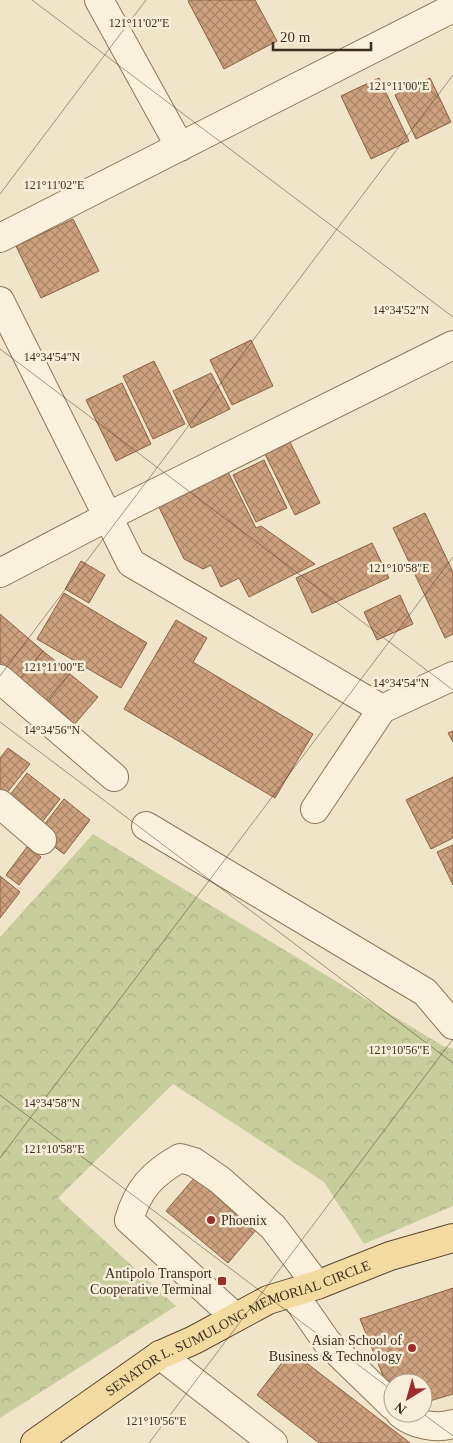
<svg xmlns="http://www.w3.org/2000/svg" width="453" height="1443" font-family="Georgia,serif">
<defs>
<pattern id="forest-crowns" width="20" height="18" patternUnits="userSpaceOnUse" patternTransform="scale(1.25)"><rect width="20" height="18" fill="#c7ce9c"/><path d="M2 6a3 3 0 1 1 6 0M12 15a3 3 0 1 1 6 0" fill="none" stroke="#acb186"/></pattern>
<pattern id="building-cross-hatch" width="8" height="8" patternUnits="userSpaceOnUse" patternTransform="scale(1.25)"><rect width="8" height="8" fill="#cea17e"/><path d="M0 0l8 8M0 8l8-8" fill="none" stroke="#a88467"/></pattern>
</defs>
<rect width="100%" height="100%" fill="#f0e5c8"/>
<path fill="url(#forest-crowns)" d="M93,834l350,212 10,3v157l-89,38 -40,-62 -151,-98 -115,114 118,108 -176,112v-481z"/>
<path fill="url(#building-cross-hatch)" stroke="#8c6142" d="M190,0h65l22,41 -53,28 -36,-68z
M379,78l30,63 -38,18 -30,-63z
M430,78l21,44 -35,17 -21,-44z
M73,219l26,52 -58,27 -25,-52z
M251,340l22,46 -41,19 -22,-45z
M154,361l31,63 -32,15 -30,-63z
M211,373l19,36 -39,19 -18,-37z
M122,383l29,61 -35,17 -30,-61z
M290,442l30,61 -25,12 -30,-61z
M264,460l23,48 -31,14 -23,-47z
M227,470l29,58 5,-2 54,38 -66,33 -10,-19 -18,9 -10,-22 -8,4 -19,-10 -27,-56z
M425,513l28,59v62l-8,4 -52,-110z
M372,543l17,35 -77,35 -16,-35z
M81,561l24,14 -16,28 -24,-14z
M64,593l83,50 -26,45 -84,-49z
M400,595l13,29 -36,16 -13,-28z
M0,614l43,37 -25,30 -18,-15z
M176,620l31,18 -14,24 120,72 -38,64 -151,-89z
M43,651l27,22 -25,29 -26,-22z
M70,674l28,23 -25,29 -27,-23z
M453,731v11l-5,-9z
M8,748l22,16 -24,30 -6,-5v-31z
M27,773l33,26 -24,31 -33,-26z
M453,777v61l-22,11 -25,-49z
M64,799l26,21 -26,34 -27,-20z
M453,845v40l-16,-33z
M27,847l14,10 -22,28 -13,-10z
M0,876l20,16 -20,26z
M195,1177l61,53 -28,33 -62,-52z
M453,1288v106l-30,9v-20h-16l-3,-6 -18,6 -26,-64z
M291,1351l119,92h-91l-62,-48z"/>
<g fill="none" stroke-linecap="round" stroke-linejoin="round">
<defs>
<path id="minor" d="M99,0l81,147
M0,238l453,-230
M0,301l131,262 251,146 71,-33
M0,573l107,-56 346,-172
M0,679l114,98
M0,804l42,36
M315,809l67,-100
M146,826l279,166 28,33
M293,1293l34,49 66,64
M235,1317l-106,-97c9,-31 23,-46 51,-62l14,4 26,18 53,47 44,58
M160,1355l113,88
M400,1413c14,12 36,16 53,11"/>
<g id="major">
<path id="s1" d="M35,1443l125,-88 34,-15 74,-40 49,-15 73,-29 63,-18"/>
</g>
</defs>
<use href="#minor" stroke="#8c775d" stroke-width="30"/>
<use href="#major" stroke="#5a4530" stroke-width="30"/>
<use href="#minor" stroke="#faf1dc" stroke-width="28"/>
<use href="#major" stroke="#f2daa1" stroke-width="28"/>
</g>
<path fill="none" stroke="#3d2f20" stroke-width="1" stroke-opacity="0.45" d="M32,0l421,317M0,194l146,-194M0,349l453,341M0,676l453,-601M0,722l453,341M0,1095l393,296M0,1158l453,-601M422,1413l31,23M149,1443l304,-404"/>
<g fill="#9d2d2b" stroke="#f7eed8" stroke-width="2">
<circle cx="211" cy="1220" r="5"/>
<rect x="217" y="1276" width="10" height="10" rx="2.5"/>
<circle cx="412" cy="1348" r="5"/>
</g>
<g text-anchor="middle" stroke-width="5" stroke-linejoin="round" paint-order="stroke">
<g font-size="14" fill="#3d2f20" stroke="#f7eed8" text-anchor="end">
<text x="221" y="1225" text-anchor="start">Phoenix</text>
<text x="212" y="1278">Antipolo Transport<tspan x="212" dy="16">Cooperative Terminal</tspan></text>
<text x="402" y="1345">Asian School of<tspan x="402" dy="16">Business &amp; Technology</tspan></text>
</g>
<g font-size="14" fill="#3d2f20" stroke="#f7eed8">
<text dy="5" stroke="none"><textPath href="#s1" startOffset="235">SENATOR L. SUMULONG MEMORIAL CIRCLE</textPath></text>
</g>
</g>
<g font-size="12" text-anchor="middle" fill="#3d2f20" stroke="#f7eed8" stroke-width="5" stroke-linejoin="round" paint-order="stroke">
<text x="139" y="27">121°11'02"E</text>
<text x="399" y="90">121°11'00"E</text>
<text x="54" y="189">121°11'02"E</text>
<text x="401" y="314">14°34'52"N</text>
<text x="52" y="361">14°34'54"N</text>
<text x="399" y="572">121°10'58"E</text>
<text x="54" y="671">121°11'00"E</text>
<text x="401" y="687">14°34'54"N</text>
<text x="52" y="734">14°34'56"N</text>
<text x="399" y="1054">121°10'56"E</text>
<text x="52" y="1107">14°34'58"N</text>
<text x="54" y="1153">121°10'58"E</text>
<text x="156" y="1425">121°10'56"E</text>
</g>
<g transform="translate(408 1398) rotate(217)"><circle r="24" fill="#f7eed8" stroke="#ada28e"/>
<path d="M0-4L9 19L0 12L-9 19Z" fill="#9d2d2b"/>
<text y="-8" font-size="14" font-weight="bold" text-anchor="middle" fill="#3d2f20">N</text>
</g>
<path d="M273 42v8h98v-8" fill="none" stroke="#3d2f20" stroke-width="2.5"/>
<text x="280" y="42" font-size="15" fill="#3d2f20" stroke="#f7eed8" stroke-width="4" paint-order="stroke">20 m</text>
</svg>
